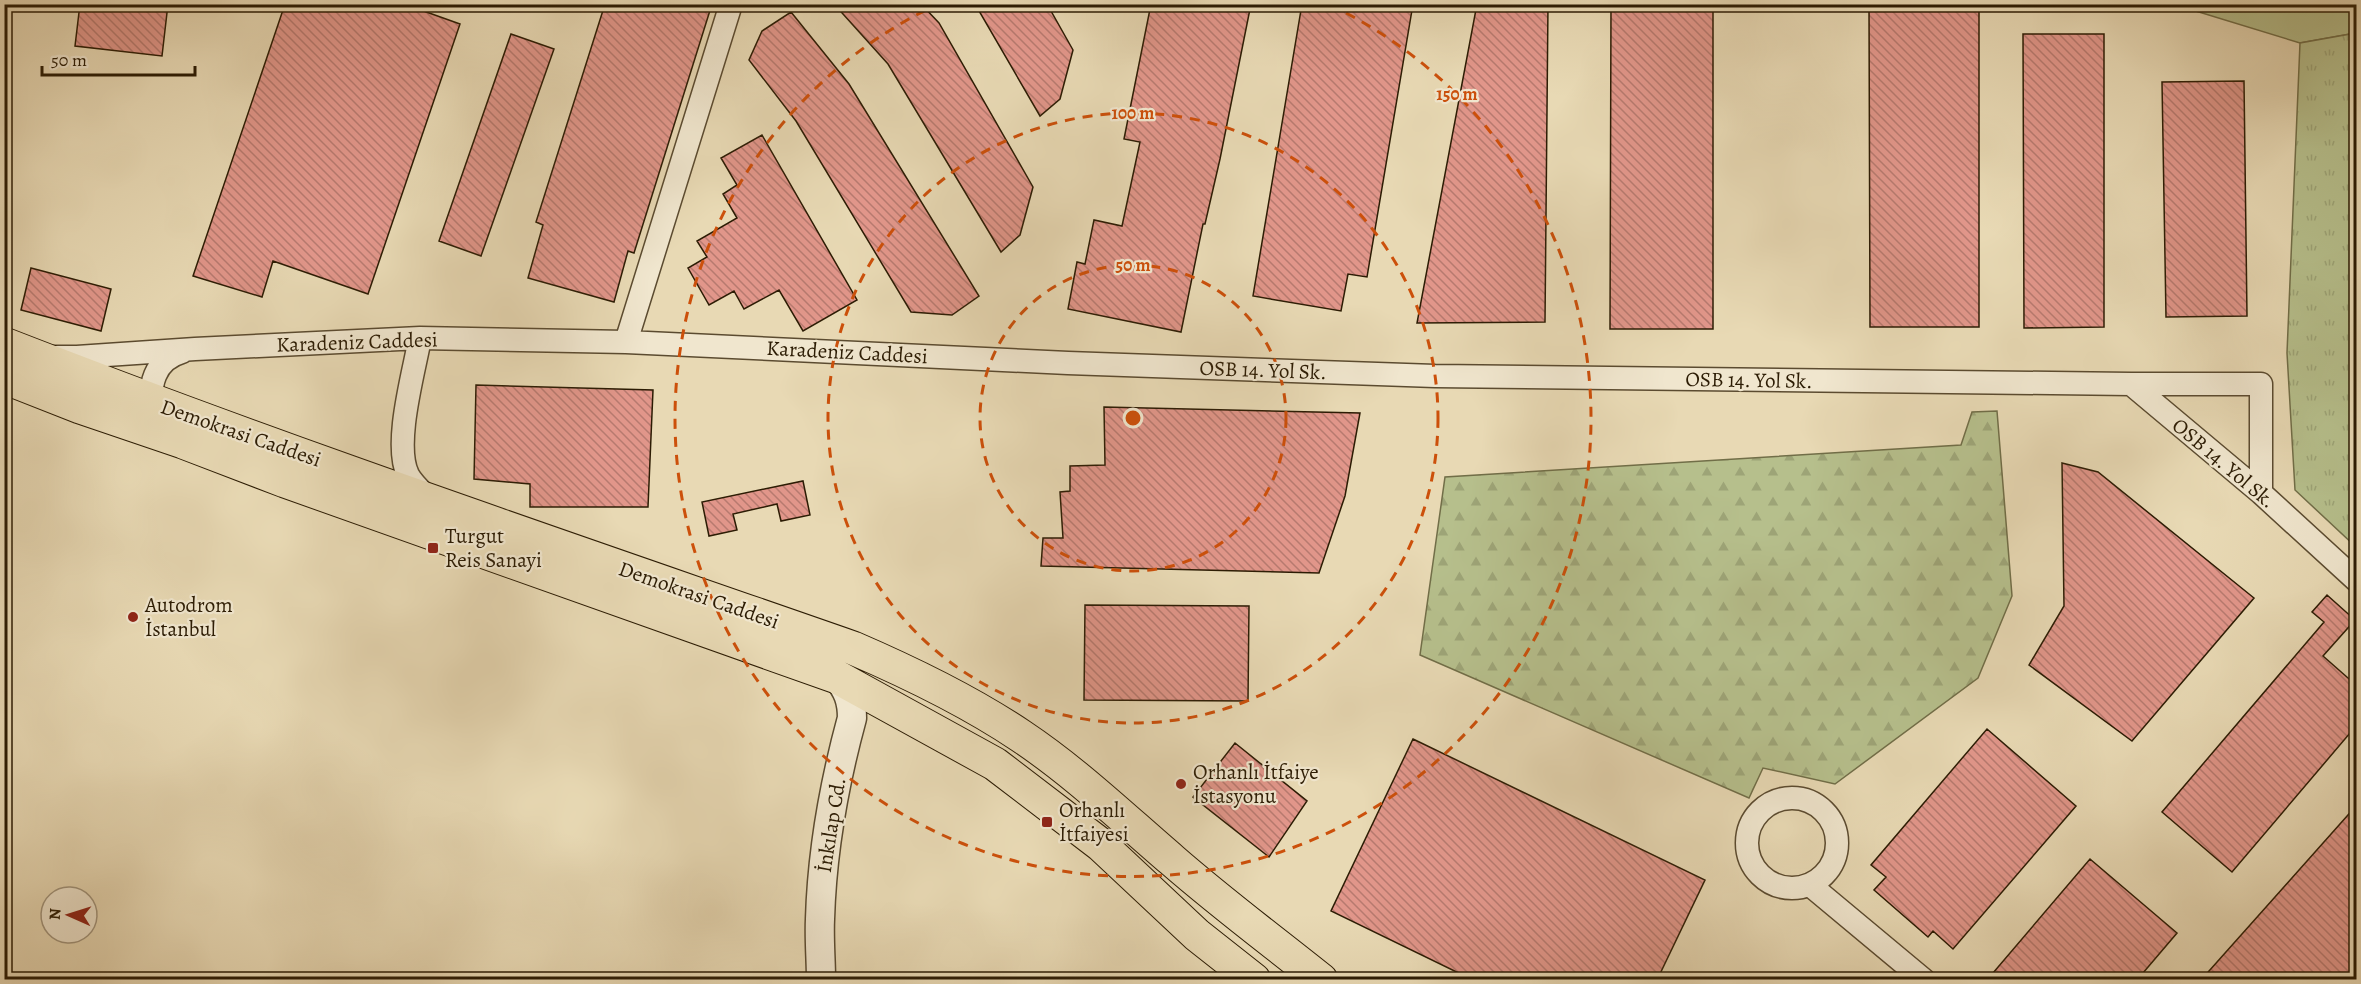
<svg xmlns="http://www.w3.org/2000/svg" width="2361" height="984" font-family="Alegreya,serif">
<defs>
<pattern id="forest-firs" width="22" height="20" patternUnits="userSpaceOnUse" patternTransform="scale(1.5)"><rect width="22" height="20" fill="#b6bf8c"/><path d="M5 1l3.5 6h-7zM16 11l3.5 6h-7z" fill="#9da477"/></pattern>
<pattern id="park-tufts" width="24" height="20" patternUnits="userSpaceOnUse" patternTransform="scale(1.5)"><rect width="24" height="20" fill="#b6bf8c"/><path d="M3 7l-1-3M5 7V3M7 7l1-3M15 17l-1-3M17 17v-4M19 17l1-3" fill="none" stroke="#9da477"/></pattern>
<pattern id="building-back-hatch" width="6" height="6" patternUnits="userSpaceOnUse" patternTransform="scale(1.5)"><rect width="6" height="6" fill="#e1968a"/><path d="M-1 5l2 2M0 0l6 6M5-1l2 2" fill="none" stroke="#b77a6f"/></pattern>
</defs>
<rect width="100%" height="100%" fill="#e8d9b4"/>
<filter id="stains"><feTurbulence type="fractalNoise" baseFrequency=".00333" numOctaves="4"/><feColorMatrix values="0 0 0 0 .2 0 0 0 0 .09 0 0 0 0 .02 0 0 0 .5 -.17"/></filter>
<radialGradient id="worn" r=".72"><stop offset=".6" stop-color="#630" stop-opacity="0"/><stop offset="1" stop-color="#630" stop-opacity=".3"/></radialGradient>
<path fill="#b6bf8c" stroke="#716e48" stroke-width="1.5" d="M2176,5h180v28l-56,10z"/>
<path fill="url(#forest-firs)" stroke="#716e48" stroke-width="1.5" d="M1997,411l15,185 -34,82 -143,106 -72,-16 -14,30 -329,-143 25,-178 516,-32 11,-33z"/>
<path fill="url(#park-tufts)" stroke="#716e48" stroke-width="1.5" d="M2356,33v514l-61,-57 -8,-137 13,-310z"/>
<path fill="url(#building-back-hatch)" stroke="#2c1c04" stroke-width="1.5" d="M80,4h88l-6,52 -87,-10z
M285,4h119l56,20 -92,270 -95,-33 -11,36 -69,-21z
M605,4h107l-78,249 -6,-2 -14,51 -86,-24 15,-53 -7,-3z
M834,4h87l18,19 94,164 -13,48 -19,17 -113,-188z
M975,4h72l26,46 -13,49 -20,17z
M1151,4h100l-31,155 -15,65h-2l-22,108 -113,-23 9,-47 8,2 9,-44 28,6 18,-84 -16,-3z
M1302,4h111l-46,273 -19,-3 -7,37 -88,-15z
M1477,4h71l-3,318 -128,1z
M1611,4h102v325h-103z
M1869,4h110v323h-109z
M791,12l58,72 130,212 -27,19 -41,-3 -115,-191 -47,-61 13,-29z
M511,34l43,15 -73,207 -42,-15z
M2023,34h81v293l-80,1z
M2244,81l3,235 -81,1 -4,-235z
M762,135l95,165 -54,31 -24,-41 -35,19 -10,-18 -25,14 -21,-37 19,-11 -10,-16 40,-23 -14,-24 14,-9 -16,-27z
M31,268l80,21 -10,42 -80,-21z
M476,385l177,5 -5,117h-118v-23l-56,-5z
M1104,407l256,6 -15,83 -26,77 -278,-7 2,-28h20l-3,-46 10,-1v-25l35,-1z
M2062,463l36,9 156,126 -122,143 -103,-76 35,-59z
M803,481l7,34 -29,6 -4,-17 -44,10 4,16 -28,6 -7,-34z
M2327,595l28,25 -32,36 33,29v41l-124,146 -70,-60 162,-190 -12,-10z
M1085,605l164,1 -1,95 -164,-1z
M1987,729l89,77 -123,143 -20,-18 -5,6 -54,-47 12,-13 -15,-12z
M1413,739l292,141 -48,100h-184l-142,-69z
M1235,743l72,58 -38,56 -76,-60z
M2356,806v174h-155z
M2090,859l87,74 -40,47h-150z"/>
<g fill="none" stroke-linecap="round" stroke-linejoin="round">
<defs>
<path id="minor" d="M420,338c-6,34 -27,106 -12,137 5,9 14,17 21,24
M626,342l105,-338
M54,357h23l118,-8 225,-11 206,4 442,21 367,13 696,8 130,109 95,87
M2131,384h130v109
M153,412c-5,-26 1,-52 29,-60
M1747 843a45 45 0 1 1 90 0a45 45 0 1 1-90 0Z
M1810,885l114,95"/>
<path id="tertiary" d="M821,980c0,-20 -2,-41 -1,-61 2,-68 14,-135 32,-201 0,-17 -4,-28 -15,-41"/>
<path id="primary" d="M4,344c280,109 565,205 849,304 58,25 116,53 168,88 54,36 102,82 151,124 48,42 99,80 149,120
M4,377l76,30 103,35 102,39 552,196 158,87 106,81 96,90 57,45"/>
</defs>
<use href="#minor" stroke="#5b4b30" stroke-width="25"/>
<use href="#tertiary" stroke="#5b4b30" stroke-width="31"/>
<use href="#primary" stroke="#2c1c04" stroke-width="35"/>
<use href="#minor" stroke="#f0e6ce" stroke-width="22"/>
<use href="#tertiary" stroke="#f0e6ce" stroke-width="28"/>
<use href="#primary" stroke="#e8d9b4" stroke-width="33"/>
</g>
<g fill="none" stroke="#cc500b" stroke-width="3" stroke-dasharray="10 8">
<circle cx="1133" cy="418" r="153"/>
<circle cx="1133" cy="418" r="305"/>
<path d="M1330 5A458 458 0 1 1 936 5"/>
</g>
<g fill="#8f2418" stroke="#f0e6ce" stroke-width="2">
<rect x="427" y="542" width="12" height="12" rx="3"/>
<circle cx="133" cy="617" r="6"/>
<circle cx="1181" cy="784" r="6"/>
<rect x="1041" y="816" width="12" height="12" rx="3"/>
</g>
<g text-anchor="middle" stroke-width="4.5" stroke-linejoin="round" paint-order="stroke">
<g font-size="21" fill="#2c1c04" stroke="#f0e6ce">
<text transform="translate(357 342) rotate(-2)" y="7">Karadeniz Caddesi</text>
<text transform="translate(847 352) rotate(3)" y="7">Karadeniz Caddesi</text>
<text transform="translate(1263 370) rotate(2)" y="7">OSB 14. Yol Sk.</text>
<text transform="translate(1749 380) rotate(1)" y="7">OSB 14. Yol Sk.</text>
<text transform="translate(241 433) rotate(19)" y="7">Demokrasi Caddesi</text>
<text transform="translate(2224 463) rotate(40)" y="7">OSB 14. Yol Sk.</text>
<text transform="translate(699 595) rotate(19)" y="7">Demokrasi Caddesi</text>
<text transform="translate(831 825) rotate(-81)" y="7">İnkılap Cd.</text>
</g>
<g font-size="21" fill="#2c1c04" stroke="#f0e6ce" text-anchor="start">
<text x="445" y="543">Turgut<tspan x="445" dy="24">Reis Sanayi</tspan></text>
<text x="145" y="612">Autodrom<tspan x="145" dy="24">İstanbul</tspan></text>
<text x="1193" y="779">Orhanlı İtfaiye<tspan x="1193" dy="24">İstasyonu</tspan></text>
<text x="1059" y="817">Orhanlı<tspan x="1059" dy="24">İtfaiyesi</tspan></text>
</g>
</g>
<circle cx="1133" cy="418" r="9" fill="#cc500b" stroke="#f0e6ce" stroke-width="3"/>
<g font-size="18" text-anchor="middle" font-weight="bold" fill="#cc500b" stroke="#f0e6ce" stroke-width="4.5" stroke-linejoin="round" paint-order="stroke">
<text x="1457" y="100">150 m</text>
<text x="1133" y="119">100 m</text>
<text x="1133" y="271">50 m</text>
</g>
<rect width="2361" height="984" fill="none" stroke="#e8d9b4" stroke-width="24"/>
<rect x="6" y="6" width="2349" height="972" fill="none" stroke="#2c1c04" stroke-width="3"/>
<rect x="12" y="12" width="2337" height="960" fill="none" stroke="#2c1c04" stroke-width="1.5"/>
<g transform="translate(69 915) rotate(273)"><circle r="28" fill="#f0e6ce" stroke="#a2957d" stroke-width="1.5"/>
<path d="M0-4.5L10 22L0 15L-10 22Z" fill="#8f2418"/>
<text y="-9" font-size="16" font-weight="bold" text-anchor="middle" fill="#2c1c04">N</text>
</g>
<path d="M42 66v9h153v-9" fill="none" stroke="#2c1c04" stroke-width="3"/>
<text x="51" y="66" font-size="18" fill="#2c1c04" stroke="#f0e6ce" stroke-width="4.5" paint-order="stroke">50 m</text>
<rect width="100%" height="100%" filter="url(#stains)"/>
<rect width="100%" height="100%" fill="url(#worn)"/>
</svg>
